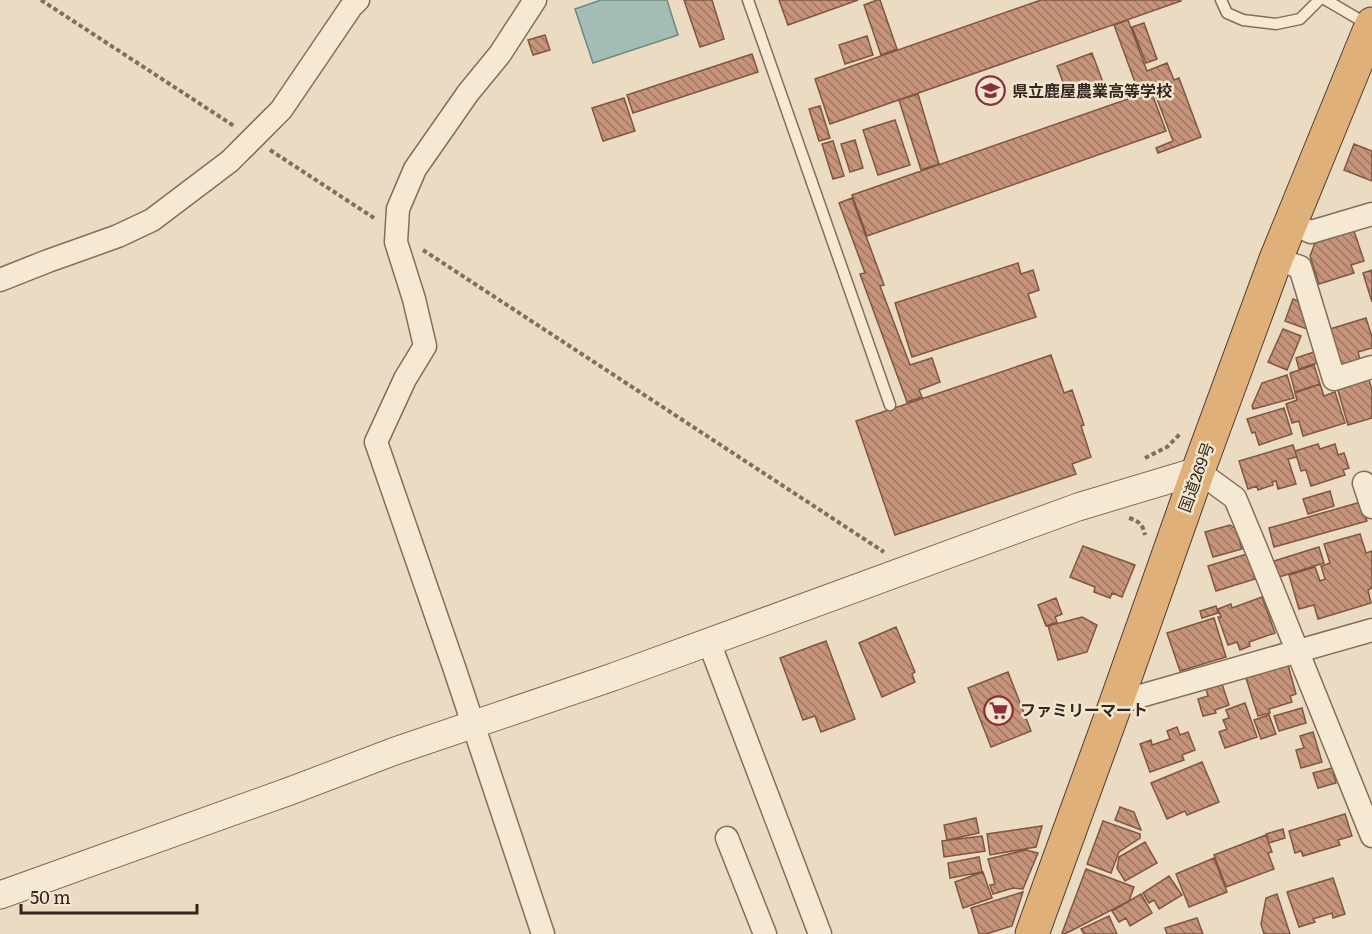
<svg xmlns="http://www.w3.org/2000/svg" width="1372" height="934" font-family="Literata,'Noto Sans JP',serif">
<defs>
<pattern id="building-back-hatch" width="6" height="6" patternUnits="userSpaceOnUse" patternTransform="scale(1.5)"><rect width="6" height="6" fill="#c6947a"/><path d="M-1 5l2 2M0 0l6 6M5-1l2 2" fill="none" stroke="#a17963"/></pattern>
</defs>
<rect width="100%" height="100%" fill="#eadbc2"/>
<path fill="#a4bdb4" stroke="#6c8a80" stroke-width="1.5" d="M601,0h66l11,35 -85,28 -18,-54z"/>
<path fill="url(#building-back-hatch)" stroke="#805642" stroke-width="1.5" d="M684,0h28l12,39 -24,8z
M779,0h79l-70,25z
M877,0h3l17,49 -16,6 -17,-50z
M1041,0h140v1l-351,123 -15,-45z
M1128,20l19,51 20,-8 7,17 5,-2 22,59 -43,16 -2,-5 17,-7 -20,-53 -14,5 -25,-68z
M1144,23l13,36 -11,4 -14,-36z
M545,35l5,15 -17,5 -5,-15z
M867,36l6,19 -28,9 -6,-19z
M1092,53l12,32 -35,13 -12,-32z
M752,54l6,18 -125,41 -6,-18z
M1151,91l15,40 -299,105 -15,-41z
M918,94l21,70 -18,6 -22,-70z
M624,98l11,33 -32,10 -11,-33z
M820,106l10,32 -11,3 -10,-32z
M895,120l15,45 -32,10 -15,-45z
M855,140l8,28 -13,4 -9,-28z
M833,141l11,35 -11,3 -11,-35z
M1354,144l18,7v30l-28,-11z
M852,198l32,87 -4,1 30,79 22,-7 8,24 -21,8 3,7 -15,5 -47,-128 5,-1 -26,-70z
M1354,231l10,30 -13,4 3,8 -35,11 -9,-28 5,-13z
M1018,263l3,11 12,-4 6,20 -11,4 8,23 -124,40 -17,-54z
M1372,270v32l-9,-29z
M1293,299l5,2 9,28 -22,-8z
M1366,318l6,19v11l-14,4 3,11 -19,5 -12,-39z
M1283,329l18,7 -14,34 -19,-8z
M1317,351l3,11 -21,7 -3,-11z
M1051,355l13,38 8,-3 12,35 -3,1 10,31 -19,7 4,10 -181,61 -39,-114z
M1314,365l6,19 -25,8 -5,-19z
M1287,375l7,23 -41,11 -1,-3 10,-23z
M1368,378l4,11v29l-24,7 -11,-38z
M1320,384l4,12 11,-4 10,31 -42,13 -4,-15 -7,2 -6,-19 11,-4 -2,-7z
M1284,408l8,26 -33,11 -4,-13 -3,1 -5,-14z
M1318,444l2,5 15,-5 3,11 6,-2 5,15 -6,2 2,5 -34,11 -5,-16 -5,1 -6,-20z
M1293,445l4,12 -9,2 8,25 -18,5 -2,-8 -4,1 1,3 -15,5 -1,-4 -9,3 -9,-28z
M1330,491l4,15 -26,8 -5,-15z
M1361,502l6,19 -93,26 -5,-19z
M1230,525l6,4 6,20 -29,8 -8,-25z
M1360,534l6,19 6,-2v37l-4,2 3,13 -53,16 -4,-14 -15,4 -10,-34 26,-8 5,14 5,-2 -4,-13 9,-3 -6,-19z
M1083,546l52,19 -13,32 -10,-4 -2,5 -16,-6 1,-5 -25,-10z
M1319,547l5,16 -45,14 -5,-16z
M1247,554l8,25 -39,12 -8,-25z
M1262,597l13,36 -26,9 1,4 -10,4 -3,-8 -9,3 -10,-28h3l-3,-8 13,-5 1,4z
M1056,598l6,16 -7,3 2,5 -11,4 -8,-21z
M1216,606l2,7 -16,5 -2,-7z
M1082,617l15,8 -10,27 -29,8 -10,-34z
M1214,618l12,39 -46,14 -13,-38z
M896,627l19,45 -3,2 3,8 -33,15 -23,-54z
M826,641l29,78 -34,13 -6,-16 -12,4 -23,-62z
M1288,665l8,29 -6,2 2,6 -23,7 1,4 -12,3 -12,-38z
M1008,672l23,59 -40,16 -23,-59z
M1222,684l7,21 -14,5 1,3 -13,3 -5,-17 10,-3 -2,-7z
M1245,703l12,34 -32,11 -6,-16 8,-3 -4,-9 6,-2 -3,-8z
M1302,708l4,15 -27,8 -5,-15z
M1269,715l7,19 -15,5 -7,-19z
M1177,727l3,8 8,-3 7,18 -13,5 2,5 -34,12 -10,-28 11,-4 1,5 18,-6 -3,-8z
M1313,732l9,30 -21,6 -5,-18 8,-2 -4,-12z
M1202,762l17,40 -32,13 -2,-4 -18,8 -16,-36z
M1332,768l4,15 -18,5 -5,-15z
M1120,807l14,5 7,18 -26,-10z
M1345,814l7,22 -14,4 2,5 -37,11 -2,-5 -6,2 -6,-22z
M976,818l3,15 -32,7 -3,-15z
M1103,821l37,13v4l-21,14 -8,21 -24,-9z
M1042,826l-6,21 -46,8 -3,-21z
M1283,829l2,9 -16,5 -3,-9z
M1266,835l6,17 -4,1 6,16 -48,18 -12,-32z
M982,836l3,15 -41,6 -2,-16z
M1145,842l12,21 -32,18 -8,-13 2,-11z
M1026,850l12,3 -15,36 -10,-1 -20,6 -3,-9 5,-1 -7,-25z
M979,857l3,15 -32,6 -2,-15z
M1214,858l13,34 -38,15 -13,-33z
M1086,869l48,18 -5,14 -64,33 -3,-1z
M983,872l9,26 -29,10 -8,-26z
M1169,876l13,19 -23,14 -5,-9 -5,3 -6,-10z
M1333,878l12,36 -12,4 -1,-5 -19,6 2,3 -16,5 -12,-35z
M1023,892l-11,34 -26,8h-7l-8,-26z
M1141,894l11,19 -22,13 -4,-8 -7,4 -7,-11z
M1277,894l13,40h-26l-3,-10 5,-26z
M1109,916l8,18h-33l-3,-5z
M1197,918l6,16h-36l-2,-6z"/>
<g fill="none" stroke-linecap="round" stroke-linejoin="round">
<defs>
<path id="service" d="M748,0l142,405
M1221,0l6,13 16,7 33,4 24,-5 19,-19
M1326,0l41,24"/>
<path id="minor" d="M535,0l-35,54 -32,39 -53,76 -17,40 -2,33 18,57 11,47 -20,33 -29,63 78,225 89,267
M1290,223l21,9 61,-18
M1276,259l24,8 34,112 38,-12
M0,280l48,-19 70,-25 34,-16 78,-59 51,-51 70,-103 7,-7
M1198,471l37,27 20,48 117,290
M1364,483l8,24
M709,642l111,292
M1116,703l256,-73
M727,838l38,96"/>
<path id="tertiary" d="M0,895l290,-104 105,-40 218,-74 465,-170 120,-36"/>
<path id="trunk" d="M1032,934l84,-231 82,-232 78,-212 96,-235"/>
</defs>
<use href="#service" stroke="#836d5b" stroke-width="13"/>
<use href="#minor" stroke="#836d5b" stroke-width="25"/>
<use href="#tertiary" stroke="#836d5b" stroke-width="29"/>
<use href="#trunk" stroke="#503c2f" stroke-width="35"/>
<path stroke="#836d5b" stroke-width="4" stroke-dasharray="4.5 3" stroke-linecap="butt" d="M41,0l193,126
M270,150l104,68
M423,250l461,302
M1145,458l22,-11 13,-13
M1129,518c10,3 14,7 16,17"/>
<use href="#service" stroke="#f6e9d4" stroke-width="10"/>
<use href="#minor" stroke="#f6e9d4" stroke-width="22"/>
<use href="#tertiary" stroke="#f6e9d4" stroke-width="27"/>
<use href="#trunk" stroke="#e0b07a" stroke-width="33"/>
</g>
<defs>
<symbol id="school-ring" viewBox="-11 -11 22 22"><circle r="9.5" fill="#f2e6d1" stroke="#8d2f37" stroke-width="1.5"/><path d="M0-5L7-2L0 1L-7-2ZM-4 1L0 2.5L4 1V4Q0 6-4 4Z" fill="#8d2f37"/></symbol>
<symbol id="supermarket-ring" viewBox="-11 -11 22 22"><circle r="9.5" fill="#f2e6d1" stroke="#8d2f37" stroke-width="1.5"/><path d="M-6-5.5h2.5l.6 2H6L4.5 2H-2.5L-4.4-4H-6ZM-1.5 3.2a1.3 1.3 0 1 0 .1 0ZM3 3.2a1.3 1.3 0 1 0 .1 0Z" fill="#8d2f37"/></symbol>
</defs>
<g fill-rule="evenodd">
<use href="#school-ring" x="974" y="74" width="33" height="33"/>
<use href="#supermarket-ring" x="982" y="694" width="33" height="33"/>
</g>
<g text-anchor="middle" stroke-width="5" stroke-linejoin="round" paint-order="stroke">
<g font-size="16" font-weight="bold" fill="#33261e" stroke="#f2e6d1" text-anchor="start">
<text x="1012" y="97">県立鹿屋農業高等学校</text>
<text x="1020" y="716">ファミリーマート</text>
</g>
<g font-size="16" fill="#33261e" stroke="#f2e6d1">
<text transform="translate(1196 477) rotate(-70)" y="6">国道269号</text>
</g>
</g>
<path d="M21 904v9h176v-9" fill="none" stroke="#33261e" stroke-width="3"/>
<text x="30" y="904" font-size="18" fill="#33261e" stroke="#f2e6d1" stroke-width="4.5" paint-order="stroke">50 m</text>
</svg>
